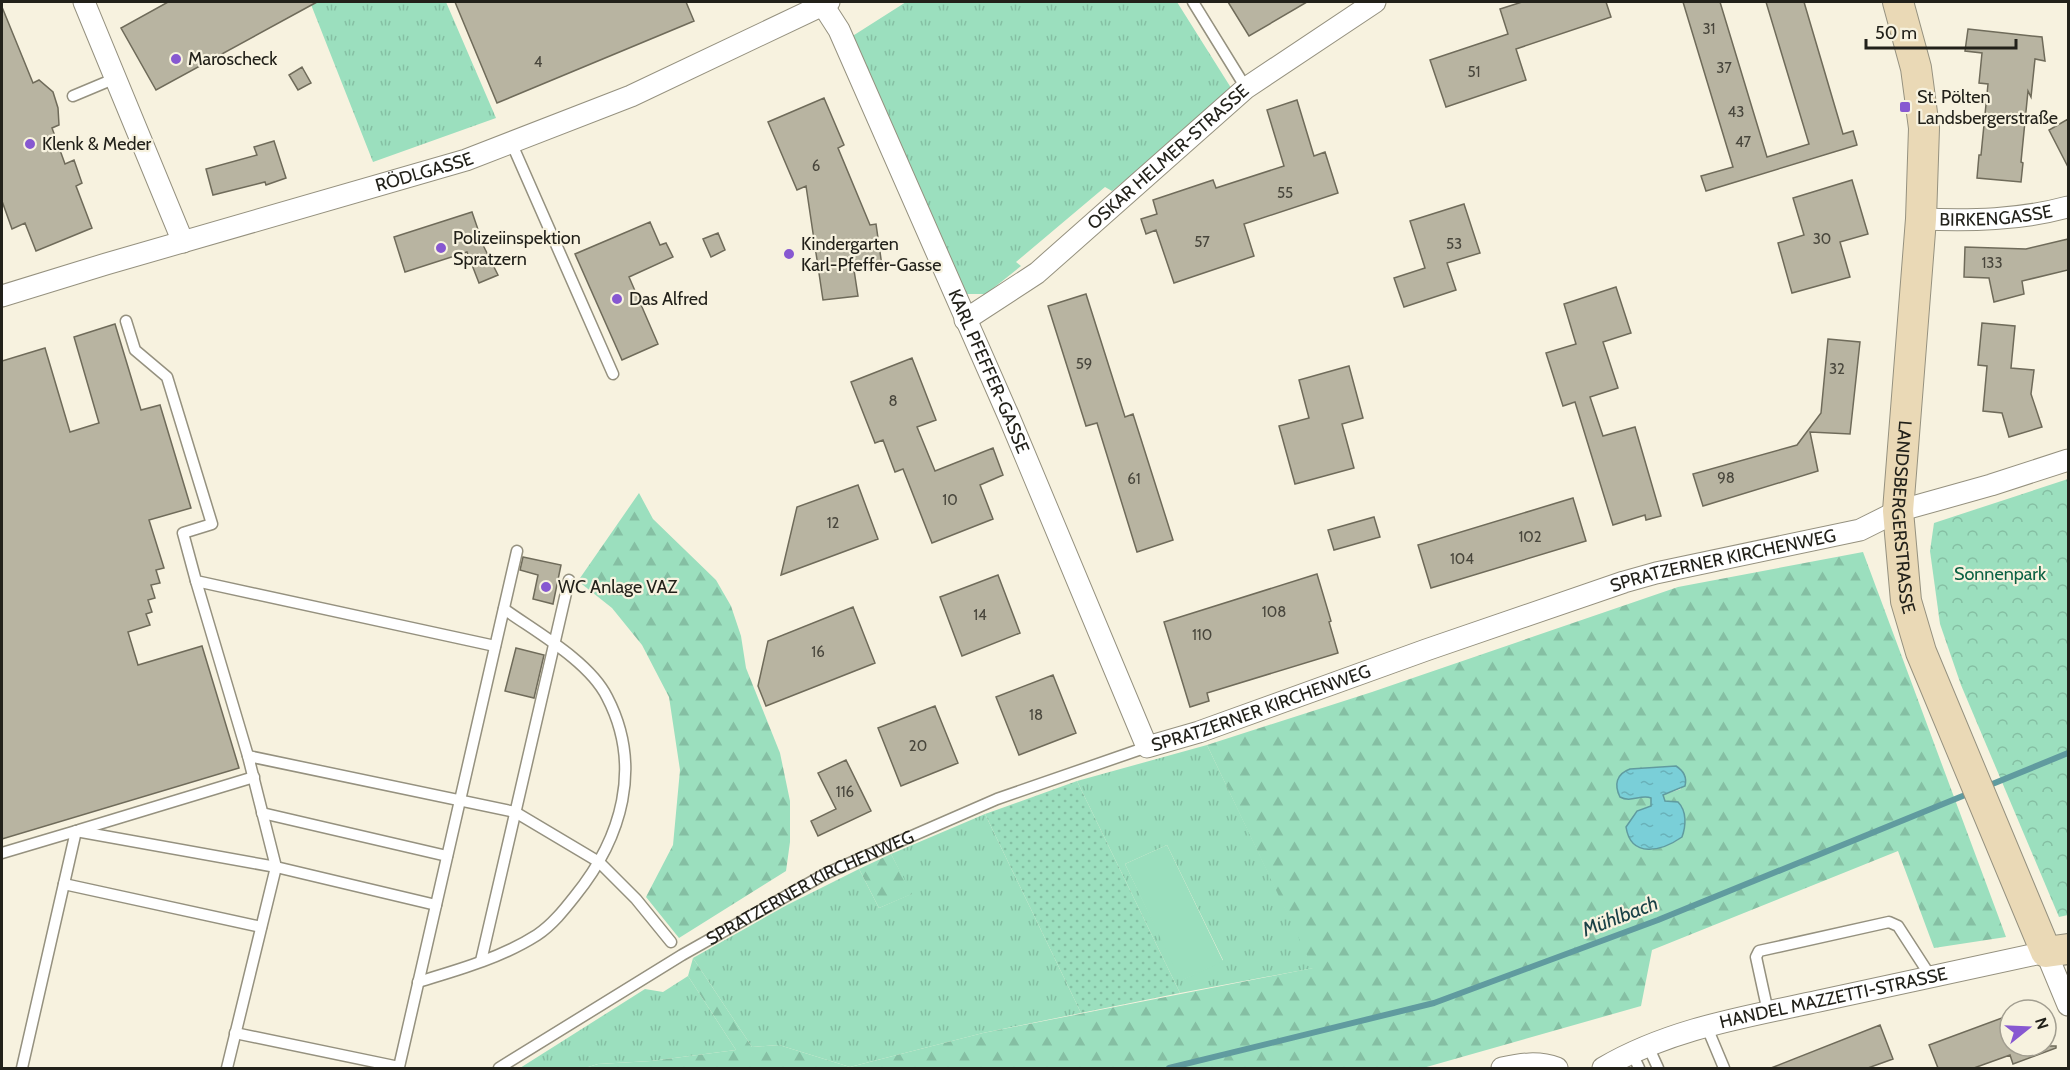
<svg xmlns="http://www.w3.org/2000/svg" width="2070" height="1070" font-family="Cabin,sans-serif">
<defs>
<pattern id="grass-tufts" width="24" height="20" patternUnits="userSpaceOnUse" patternTransform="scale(1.5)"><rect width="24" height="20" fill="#9bdfbe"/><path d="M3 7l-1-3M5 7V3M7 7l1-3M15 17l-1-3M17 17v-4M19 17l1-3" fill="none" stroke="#85bfa3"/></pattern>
<pattern id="forest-firs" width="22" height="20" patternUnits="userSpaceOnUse" patternTransform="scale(1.5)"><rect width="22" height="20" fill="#9bdfbe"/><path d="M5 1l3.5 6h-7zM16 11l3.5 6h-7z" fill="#85bfa3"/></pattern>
<pattern id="park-crowns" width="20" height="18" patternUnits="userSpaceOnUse" patternTransform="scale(1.5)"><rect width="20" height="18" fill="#9bdfbe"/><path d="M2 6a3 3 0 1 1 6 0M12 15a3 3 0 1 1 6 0" fill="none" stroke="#85bfa3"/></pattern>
<pattern id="garden-dots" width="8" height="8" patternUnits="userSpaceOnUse" patternTransform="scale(1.5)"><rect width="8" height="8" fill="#9bdfbe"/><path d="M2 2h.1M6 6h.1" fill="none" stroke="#85bfa3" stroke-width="1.8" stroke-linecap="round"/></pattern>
<pattern id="water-ripples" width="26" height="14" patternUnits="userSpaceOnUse" patternTransform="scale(1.5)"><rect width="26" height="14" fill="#7acfd8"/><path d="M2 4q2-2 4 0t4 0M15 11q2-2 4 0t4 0" fill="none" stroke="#69b1b9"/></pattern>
</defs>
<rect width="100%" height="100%" fill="#f7f2df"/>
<path fill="url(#grass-tufts)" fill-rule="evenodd" d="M310,2h136l50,116 -123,44z
M906,2h271l56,89 -121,100 -7,-4 -89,75 5,4 -35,28h-20l-115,-257z
M1207,745l107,223 -134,25 -103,-212zM1167,845l56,115 -41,20 -57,-116z
M985,814l96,199 -98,20 -133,34 -71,-22 -27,2 -59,-89 94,-53 72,-36 20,39 32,-14 -20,-40z
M688,976l48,74 -85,11 -53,3 -13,4h-65l125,-79 18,3z"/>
<path fill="url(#forest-firs)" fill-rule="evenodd" d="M639,493l14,26 63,61 15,26 10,30 5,32 34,85 10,48v41l-4,29 -107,67 -33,-41 27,-52 7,-75 -11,-73 -27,-52 -30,-37 -34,-27z
M1863,552l143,385 -72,11 -36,-97 -246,99 -11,56 -218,62h-838l13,-4 53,-3 85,-11 -48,-74 5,-18 59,89 27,-2 71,22 133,-34 330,-65 -106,-223 165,-53 306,-105zM1676,766l5,3v20l-18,6 1,6 18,5 3,15 -3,16 -7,5 -24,7 -8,-40 8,-3v-9l-4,-1 -17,-27z
M891,854l21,40 -33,14 -20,-39z"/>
<path fill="url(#park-crowns)" d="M2068,479v436l-9,2 -98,-232 -21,-61 -10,-73 4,-28z"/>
<path fill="url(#garden-dots)" d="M1077,781l103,212 -99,20 -96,-199z"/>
<path fill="#9bdfbe" d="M1167,845l56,116 -42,20 -56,-117z"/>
<path fill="url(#water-ripples)" stroke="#609b9f" stroke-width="1.5" d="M1676,766c8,5 11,12 9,20l-22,9 2,6 13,1c9,9 8,24 4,35 -20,14 -51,22 -56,-10l11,-16 14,-5v-8c-10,-4 -20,5 -31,-1 -6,-12 -4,-23 10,-28z"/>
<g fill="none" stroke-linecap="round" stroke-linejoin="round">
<path stroke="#609b9f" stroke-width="6" d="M1985,787l83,-34
M1169,1068l265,-65 224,-83 312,-127"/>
</g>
<path fill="#b8b4a1" stroke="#6f6b5a" stroke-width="1.5" d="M168,2h149l-161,88 -35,-62z
M455,2h231l8,19 -197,82z
M1228,2h79l-58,34z
M1522,2h84l5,15 -95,32 10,31 -80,27 -16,-47 78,-26 -8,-25z
M1683,2h37l47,155 42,-13 -43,-142h38l39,132 10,-3 4,14 -151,46 -5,-15 32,-9z
M2,7l31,76 6,-3 14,12 5,16 1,17 -7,3 13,36 9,-4 8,23 -6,3 16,42 -56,23 -11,-28 -13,6 -10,-28z
M1968,29l74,8 3,24 -10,-2 -4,38 -3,-6 -7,71 2,1 -2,19 -44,-4 2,-23h2l7,-71 -9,-1 3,-30 -17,-2z
M302,67l9,16 -13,7 -9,-15z
M824,98l20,47 -6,3 32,77 6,-1 6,42 -28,4 4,26 -35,4 -17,-114 -9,4 -29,-68z
M1297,100l17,56 11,-4 13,41 -94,31 10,32 -80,27 -18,-53 -10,4 -5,-15 16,-5 -4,-14 60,-20 3,8 68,-22 -17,-56z
M2068,119v48l-19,-37z
M274,141l12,37 -20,7 -1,-3 -52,13 -7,-26 51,-14 -3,-8z
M1852,180l16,54 -28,8 10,35 -58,16 -14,-50 26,-8 -11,-37z
M1464,204l16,49 -33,10 9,27 -52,17 -10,-29 31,-10 -15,-47z
M472,212l12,35 14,28 -19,8 -12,-31 -62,20 -11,-35z
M650,222l10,23 6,-2 7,14 -44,20 29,67 -36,16 -47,-106z
M718,233l7,17 -14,7 -8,-18z
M2068,239v31l-46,11 2,13 -30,8 -5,-24 -25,-1 1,-30 61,2z
M1616,287l15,46 -28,9 15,46 -28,9 13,39 32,-9 26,89 -15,4 -1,-5 -32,10 -38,-123 -12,4 -17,-53 30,-9 -12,-40z
M1086,294l39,123 8,-3 40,126 -36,12 -40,-129 -11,3 -38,-120z
M1982,323l33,3 -4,42 23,2 -3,24 11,33 -33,10 -7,-24 -19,-2 4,-45 -9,-1z
M115,324l26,86 19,-5 31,103 -42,12 15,48 -8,2 4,13 -9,2 4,13 -7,2 4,12 -6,2 4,11 -22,7 10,33 64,-19 37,122 -237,71v-478l43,-13 25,84 29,-9 -25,-86z
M1828,339l32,3 -10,92 -40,-2 8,39 -115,35 -10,-32 104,-29 24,-32z
M912,358l24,62 -19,7 18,44 58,-23 10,27 -23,10 13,34 -61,24 -29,-74 -8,3 -12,-32 -8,3 -24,-61z
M1349,366l14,52 -21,6 12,44 -59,16 -16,-58 30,-8 -10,-38z
M858,485l20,54 -97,36 16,-68z
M1573,498l13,43 -155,47 -13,-43z
M1374,517l6,20 -46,13 -6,-20z
M523,557l38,8 -8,39 -20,-5 5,-24 -18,-5z
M1317,574l14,47 -2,1 9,31 -131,40 2,8 -19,6 -26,-85z
M998,575l22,58 -58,23 -22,-59z
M853,607l22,56 -109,43 -8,-20 10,-45z
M516,648l28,7 -10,43 -29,-7z
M1053,675l23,58 -57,22 -23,-58z
M935,706l23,57 -57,23 -23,-58z
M846,760l25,51 -53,25 -7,-15 25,-12 -18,-36z
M2010,1015v31h46v2l-43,16 -3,-9 -36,13h-36l-9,-23z
M1880,1025l13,34 -25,9h-97z"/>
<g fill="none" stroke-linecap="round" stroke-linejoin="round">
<defs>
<g id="lane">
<path d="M1193,2l53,86"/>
<path d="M73,96l43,-18"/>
<path d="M511,142l102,232"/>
<path d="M126,321l9,29 32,27 45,147 -29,9 13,48 299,65"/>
<path d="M196,581l52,175"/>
<path d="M262,813l185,43"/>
<path d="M79,830l175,-53"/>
<path d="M76,831l200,36 160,38"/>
<path d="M2,853l74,-22 -54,237"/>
<path d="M64,884l197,43"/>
<path d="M481,961l88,-381"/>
<path d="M418,982c40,-12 83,-24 119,-47 15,-10 27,-25 38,-39 47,-58 68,-130 32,-199 -18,-36 -71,-65 -103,-88"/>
<path d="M1768,1012l-12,-55 3,-6 130,-29 9,4 33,51"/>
<path d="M1706,1025l18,43"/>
<path d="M235,1033l164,34 118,-516"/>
<path d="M1648,1046l10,22"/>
<path d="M1632,1053l7,15"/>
<path d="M227,1068l49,-201 -28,-111 267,56 84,50 37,37 35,43"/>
<path id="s1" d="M499,1068l183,-113 145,-82 170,-74 150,-52"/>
</g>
<g id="street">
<path d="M84,2l99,240"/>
<path id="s2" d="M821,2l18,28 170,387 138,330 52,-15 227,-82 198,-68 32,-9 204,-43 38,-19 93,-26 77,-25"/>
<path id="s3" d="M1921,219c50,2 99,1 147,-12"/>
<path id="s4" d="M2,296l104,-32 360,-104 165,-64 198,-94"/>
<path id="s5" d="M965,320l72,-47 209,-185 129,-86"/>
<path d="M1502,1068c19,-4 36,-7 55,0"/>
<path id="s6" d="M1603,1068c66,-39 142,-51 216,-67 76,-16 151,-33 227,-49l22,53"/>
</g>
<g id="secondary">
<path id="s7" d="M1898,2l18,66 8,60 -3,91 -23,292 8,90 15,51 125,300 22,-3"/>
</g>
</defs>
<use href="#lane" stroke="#95917f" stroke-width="13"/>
<use href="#street" stroke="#95917f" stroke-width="23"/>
<use href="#secondary" stroke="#95917f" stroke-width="32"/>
<use href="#lane" stroke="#fff" stroke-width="10"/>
<use href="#street" stroke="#fff" stroke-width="21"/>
<use href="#secondary" stroke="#ead9b6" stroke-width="30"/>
</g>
<g fill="#8758d1" stroke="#f7f2df" stroke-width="2">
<circle cx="176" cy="59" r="6"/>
<rect x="1899" y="101" width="12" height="12" rx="3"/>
<circle cx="30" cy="144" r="6"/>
<circle cx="441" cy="248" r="6"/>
<circle cx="789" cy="254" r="6"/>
<circle cx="617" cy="299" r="6"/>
<circle cx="546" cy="587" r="6"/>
</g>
<g text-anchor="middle" stroke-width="4.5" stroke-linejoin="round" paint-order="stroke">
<g font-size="15" fill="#48463c">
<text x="1709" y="34">31</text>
<text x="538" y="67">4</text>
<text x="1724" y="73">37</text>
<text x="1474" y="77">51</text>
<text x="1736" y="117">43</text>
<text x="1743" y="147">47</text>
<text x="816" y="171">6</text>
<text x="1285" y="198">55</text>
<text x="1822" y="244">30</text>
<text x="1202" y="247">57</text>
<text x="1454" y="249">53</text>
<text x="1992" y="268">133</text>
<text x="1084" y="369">59</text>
<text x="1837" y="374">32</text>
<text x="893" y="406">8</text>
<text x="1726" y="483">98</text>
<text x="1134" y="484">61</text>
<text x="950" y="505">10</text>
<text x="833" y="528">12</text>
<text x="1530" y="542">102</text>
<text x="1462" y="564">104</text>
<text x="1274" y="617">108</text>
<text x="980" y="620">14</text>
<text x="1202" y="640">110</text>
<text x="818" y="657">16</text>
<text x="1036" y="720">18</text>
<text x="918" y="751">20</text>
<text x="845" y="797">116</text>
</g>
<g font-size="18" fill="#22211a" stroke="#f7f2df" text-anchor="start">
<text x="188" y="65">Maroscheck</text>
<text x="1917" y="103">St. Pölten<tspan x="1917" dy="21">Landsbergerstraße</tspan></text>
<text x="42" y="150">Klenk &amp; Meder</text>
<text x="453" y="244">Polizeiinspektion<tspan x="453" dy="21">Spratzern</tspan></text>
<text x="801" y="250">Kindergarten<tspan x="801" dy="21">Karl-Pfeffer-Gasse</tspan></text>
<text x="629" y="305">Das Alfred</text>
<text x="558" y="593">WC Anlage VAZ</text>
</g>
<g font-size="18" fill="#22211a" stroke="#f7f2df">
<text dy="6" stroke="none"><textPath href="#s5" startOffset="261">OSKAR HELMER-STRASSE</textPath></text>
<text dy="6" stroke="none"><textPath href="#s4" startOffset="440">RÖDLGASSE</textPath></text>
<text dy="6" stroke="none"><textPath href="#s3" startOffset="75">BIRKENGASSE</textPath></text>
<text dy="6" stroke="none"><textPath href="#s2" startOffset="406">KARL PFEFFER-GASSE</textPath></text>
<text dy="6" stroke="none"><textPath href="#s7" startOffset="519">LANDSBERGERSTRASSE</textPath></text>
<text dy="6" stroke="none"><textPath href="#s2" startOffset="1420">SPRATZERNER KIRCHENWEG</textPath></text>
<text dy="6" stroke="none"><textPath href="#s2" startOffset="934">SPRATZERNER KIRCHENWEG</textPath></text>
<text dy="6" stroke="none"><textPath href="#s1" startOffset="360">SPRATZERNER KIRCHENWEG</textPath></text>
<text dy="6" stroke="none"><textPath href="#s6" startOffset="242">HANDEL MAZZETTI-STRASSE</textPath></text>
</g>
<g font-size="18" fill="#0d6244" stroke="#f7f2df">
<text x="2000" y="580">Sonnenpark</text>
</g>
<g font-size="20" font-style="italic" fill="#194146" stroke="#f7f2df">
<text transform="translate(1620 916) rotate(-21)" y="7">Mühlbach</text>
</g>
</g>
<rect width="2070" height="1070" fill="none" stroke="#22211a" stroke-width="6"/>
<g transform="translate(2028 1028) rotate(72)"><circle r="28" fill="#f7f2df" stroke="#a29e90" stroke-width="1.5"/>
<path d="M0-4.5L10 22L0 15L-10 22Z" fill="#8758d1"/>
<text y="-9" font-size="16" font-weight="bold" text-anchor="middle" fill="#22211a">N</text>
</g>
<path d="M1866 39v9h150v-9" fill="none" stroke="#22211a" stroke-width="3"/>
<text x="1875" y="39" font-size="18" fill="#22211a" stroke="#f7f2df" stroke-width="4.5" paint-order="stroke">50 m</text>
</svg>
